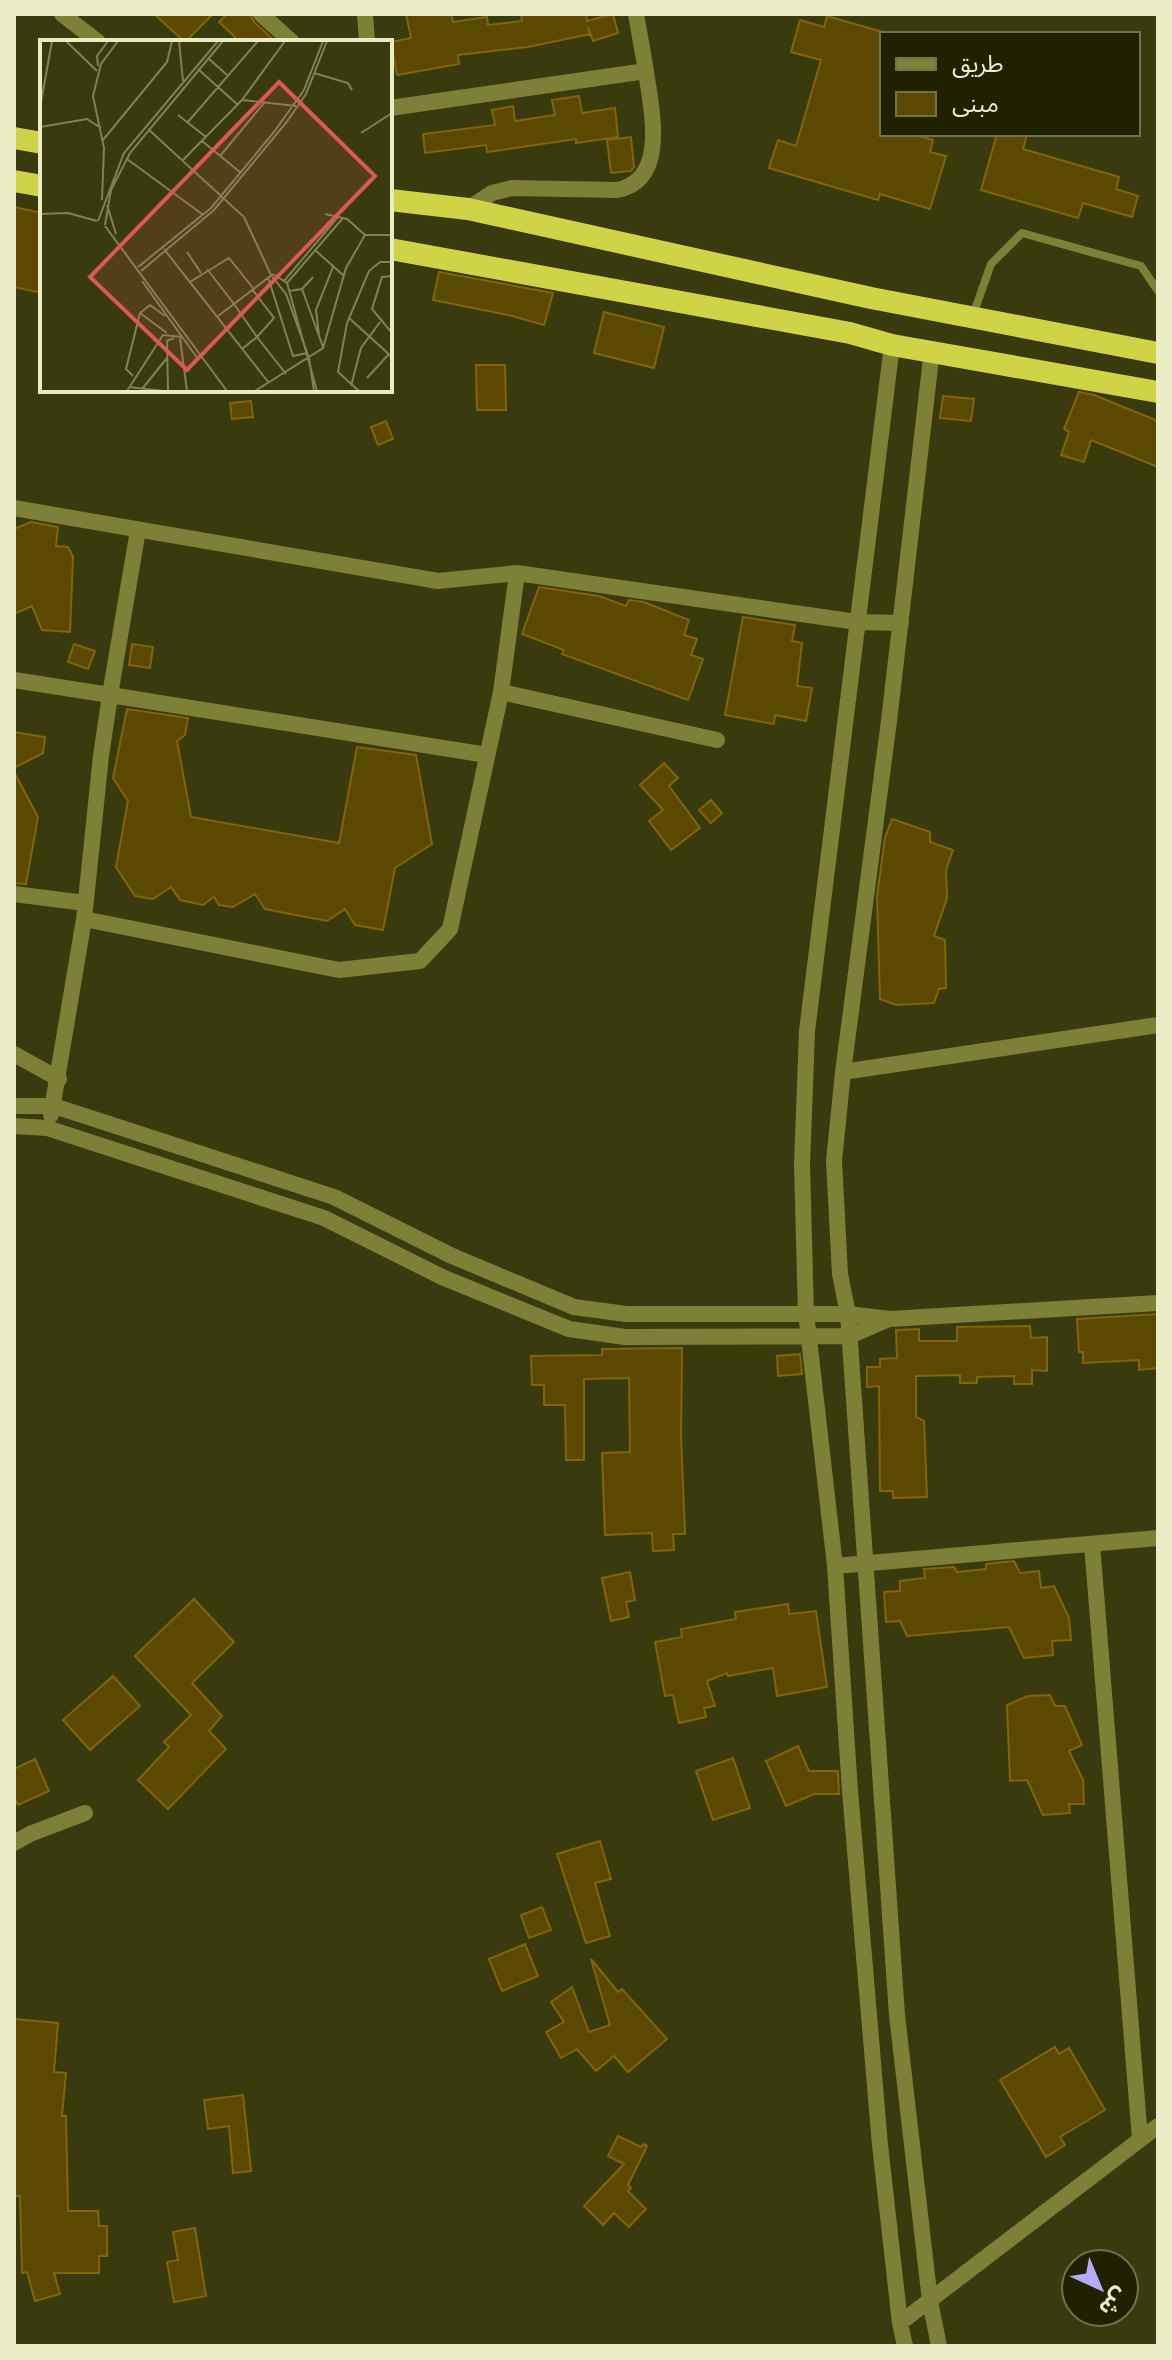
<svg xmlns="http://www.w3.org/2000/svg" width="1172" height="2360" font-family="'Sofia Sans Condensed','Noto Sans Arabic',sans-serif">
<rect width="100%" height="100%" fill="#393b0f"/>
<path fill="#5c4901" stroke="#806605" stroke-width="2" d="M154,14h59l-28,28z
M227,14h23l4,8 22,20h-36l-21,-20z
M406,14h45l2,8 34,-5 1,8 34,-4 -1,-7h65l1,7 26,-7 5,19 -25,8 -5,-14 2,7 -62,13 -70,8 1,9 -62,11 -6,-33 20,-4z
M827,16l59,17 -4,1v100h29l22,6 -3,12 16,4 -16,53 -50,-15 -2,6 -109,-32 9,-28 18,6 25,-86 -30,-8 9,-32 24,7z
M579,96l3,17 33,-5 3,29 -42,6v-4l-89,13 -1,-7 -61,8 -2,-19 72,-9 -3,-15 21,-4 2,15 40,-6 -3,-15z
M997,134h30l-4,15 96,28 -3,12 22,7 -6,21 -49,-14 -5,15 -97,-28z
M631,137l3,30 -3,4 -20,2 -4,-33z
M14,207l28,6v80l-28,-6z
M439,272l114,21 -9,32 -36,-10 -75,-15z
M604,312l60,15 -10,41 -60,-15z
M476,365h29l1,45h-29z
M1079,392l15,3 64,26v46l-67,-27 -7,22 -23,-7 8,-23 -5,-3z
M943,396l31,3 -3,22 -31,-3z
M251,401l2,16 -21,2 -2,-16z
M386,421l7,18 -15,6 -7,-18z
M31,522l27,5 -2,19 12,1 5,10 -3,75 -28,-2 -10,-24 -18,8v-85z
M539,587l60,9 27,10 3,-6 15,2 45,18 -5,15 13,4 -6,16 12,4 -15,41 -126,-46 2,-4 -42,-16z
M743,617l52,8 -3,16 10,2 -5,43 15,2 -6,33 -31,-6 -1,9 -49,-9z
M74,644l21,7 -7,18 -20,-7z
M132,644l21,3 -3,21 -21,-3z
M127,709l61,9 -3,17 -8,6 14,76 148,26 18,-96 59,8 16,89 -37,24 -12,62 -28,-5 -10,-16 -18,12 -62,-12 -10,-15 -22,13 -14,-2 -5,-8 -11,8 -23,-5 -9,-13 -18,12 -18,-3 -19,-29 12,-66 -15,-23z
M14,732l31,5 -2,16 -29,15z
M664,763l14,15 -9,8 31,42 -29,22 -22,-29 14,-11 -23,-25z
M14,772l24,45 -12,67 -12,-1z
M711,800l11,13 -11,10 -12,-13z
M892,819l38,13v10l23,8 -7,20 1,28 -13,38 11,4 1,48 -7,1 -5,14 -38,2 -16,-6 -3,-103 8,-58z
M1157,1314v54l-18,2v-10l-56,3v-11h-4l-2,-33z
M1030,1326l1,12 16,-1v34l-15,-1v14h-18v-8l-37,1v6h-17v-8l-44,1v41l8,4 3,76 -34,1v-7h-13l-1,-105 -12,1v-20h13v-8l17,-1 -1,-28 23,-1v12h38v-14z
M682,1348l-1,88 4,98h-12l1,16 -21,1 -1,-18 -47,2 -3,-82 28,-1 -1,-74 -45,1v81h-18l-1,-55h-21v-20h-12l-1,-29 71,-1v-6z
M800,1354l2,20 -24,2 -1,-20z
M1014,1561l6,12 19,-2 2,17 13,-2 15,32 2,22 -19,1 1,14 -29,3 -15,-31 -102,9 -7,-15 -14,1 -2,-30 16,-1v-10l25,-3 -1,-9 30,-2 3,5 29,-3v-5z
M630,1572l5,28 -9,2 3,15 -18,4 -9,-43z
M194,1599l40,43 -42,41 30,33 -13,15 17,18 -58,60 -30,-29 31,-33 -5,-5 27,-27 -56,-59z
M788,1604l1,10 27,-3 11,76 -50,9 -4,-28 -45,8 -1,-3 -20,8 8,25 -11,2 2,9 -27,6 -6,-28 -8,1 -10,-54 27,-5 -1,-8 55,-10 -1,-7z
M113,1676l27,30 -50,44 -27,-30z
M1050,1695l5,11h10l17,39 -13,6 14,29 1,24h-15l1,9 -27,2 -16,-35 -17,1 -3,-76 21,-9z
M798,1746l11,25h29l1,23h-25l-28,12 -20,-45z
M733,1758l17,50 -37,12 -17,-49z
M35,1759l14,32 -31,14 -4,-9v-27z
M600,1841l11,38 -16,4 15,53 -24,7 -29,-89z
M542,1907l9,23 -22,8 -8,-23z
M525,1944l13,32 -36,15 -13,-32z
M591,1959l27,33 4,-3 45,50 -39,33 -14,-16 -18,15 -19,-22 -16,9 -15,-26 18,-10 -13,-20 21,-15 17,45 21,-7z
M14,2019l44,4 -4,49 12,1 -4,43h4l2,95h30l1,15h8v30h-8v17h-45l6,21 -25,7 -8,-29 -5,1 -2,-77h-6z
M1055,2047l4,7 10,-6 36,62 -45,27 5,8 -19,12 -46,-77z
M243,2095l8,76 -18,2 -4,-47 -21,3 -4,-29z
M618,2136l23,11 3,-3 3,2 -19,39 3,3 -3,3 18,18 -17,18 -15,-14 -11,12 -19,-19 40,-42 -16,-8z
M195,2228l11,68 -32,6 -7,-40 11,-2 -5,-28z"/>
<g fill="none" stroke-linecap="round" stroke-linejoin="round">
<path stroke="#7d8037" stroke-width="8" d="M973,315l18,-51 31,-31 119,33 17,25"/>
<path stroke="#7d8037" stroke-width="16" d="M62,14l36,28
M261,14l31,28
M365,14l2,28
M390,108l256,-37 -10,-57
M468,209l24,-16 20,-5 105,2c52,-10 34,-81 29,-119
M892,345l-85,686 -5,134 4,148 29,253 15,225 30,354 20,178 5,23
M932,350l-43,371 -46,351 -9,89 6,113 8,40 49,701 33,286 9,45
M14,508l424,73 79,-8 340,49 44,1
M138,530l-28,165 377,60
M14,680l96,15 -9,61 -17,163 -33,196
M501,692l216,48
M14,894l71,9
M84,919l255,51 81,-9 30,-32 51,-237 16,-119
M14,1054l45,25
M843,1072l315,-47
M14,1106h40l280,91 118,59 122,51 52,7h222l42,5 268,-16
M14,1126l33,2 277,90 118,59 127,52 56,8 225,-1 39,-17
M1092,1544l48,595
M835,1566l323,-28
M14,1843l16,-9 55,-21
M900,2323l258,-197"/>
<path stroke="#cfd346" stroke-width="22" d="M14,138l28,5
M14,181l28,5
M390,200l78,9 403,89 287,55
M390,249l460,84 42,12 266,47"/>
</g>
<g transform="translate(40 40)">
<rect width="352" height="352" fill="#393b0f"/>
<path fill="none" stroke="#7f8257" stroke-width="2" d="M26,1l31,30M139,1l4,40M168,18l19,17M58,26l-1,-10 11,-15M158,29l40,36M274,33l34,10 4,7M202,60l54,6M0,68l12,-67M138,75l28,22M147,83l71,-82M0,87l47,-8 14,9M108,89l96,88 27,58 15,19 23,64 5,33M321,93l31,-20M63,100l64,-78 5,-21M162,101l39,32M180,116l44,-53M87,119l75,55M143,120l59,-60 43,-59M62,160l2,-52 -11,-52 8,-32 17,-23M67,165l9,29M0,174l28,-1 29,8M58,181l26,-68 94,-112M65,185l6,-35 19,-37 93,-112M65,186l122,165M325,195h27M124,209l105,134M275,210l28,25M147,212l14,21M98,227l73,-59 63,-76 30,-42 19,-49M167,229l27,35 -16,12M101,231l73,-61 72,-87 20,-29 21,-53M233,234l14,9 30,108M352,236l-10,1 -10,32 20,24M228,237l25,79 14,-3M102,241l56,78M244,241l54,-64M150,242l39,-24 24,30M247,243l56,-65M212,249l22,29 -17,19 29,37M262,249l21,58M249,251l13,-2 11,-12M100,273l10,-8 15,11M309,278l43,39M279,295l-3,-25 17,-43M140,298l7,53M202,309l15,-12 -23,-33 39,-30M93,336l-7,-7 14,-56 27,20M327,338l22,-24M311,346l10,-38 19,-26M89,347l34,4M102,349l25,-31M87,351l36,-56 19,2M128,351l-1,-50 7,-3M215,351l68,-43 23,-80 19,-33 -18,-16 -22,-5M319,351l-21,-19 9,-49 22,-52 11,-9h12"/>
<path fill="#db594f" fill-opacity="0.15" stroke="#db594f" stroke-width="4" d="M239,42l96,94 -188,194 -97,-93z"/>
<rect width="352" height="352" fill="none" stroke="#e9ecc4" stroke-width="4"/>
</g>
<rect width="1172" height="2360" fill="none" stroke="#e9ecc4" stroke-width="32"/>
<rect x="880" y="32" width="260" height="104" fill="#202100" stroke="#70724e" stroke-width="2"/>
<rect x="896" y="58" width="40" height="12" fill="#7d8037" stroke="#70724e" stroke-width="2"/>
<text x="952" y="72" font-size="24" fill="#e9ecc4">طريق</text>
<rect x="896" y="92" width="40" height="24" fill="#5c4901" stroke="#70724e" stroke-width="2"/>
<text x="952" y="112" font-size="24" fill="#e9ecc4">مبنى</text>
<g transform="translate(1100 2288) rotate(136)"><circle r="38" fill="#202100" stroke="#70724e" stroke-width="2"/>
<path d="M0-6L14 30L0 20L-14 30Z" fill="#b7abf7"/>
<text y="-12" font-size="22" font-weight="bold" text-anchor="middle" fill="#e9ecc4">ش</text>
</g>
</svg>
